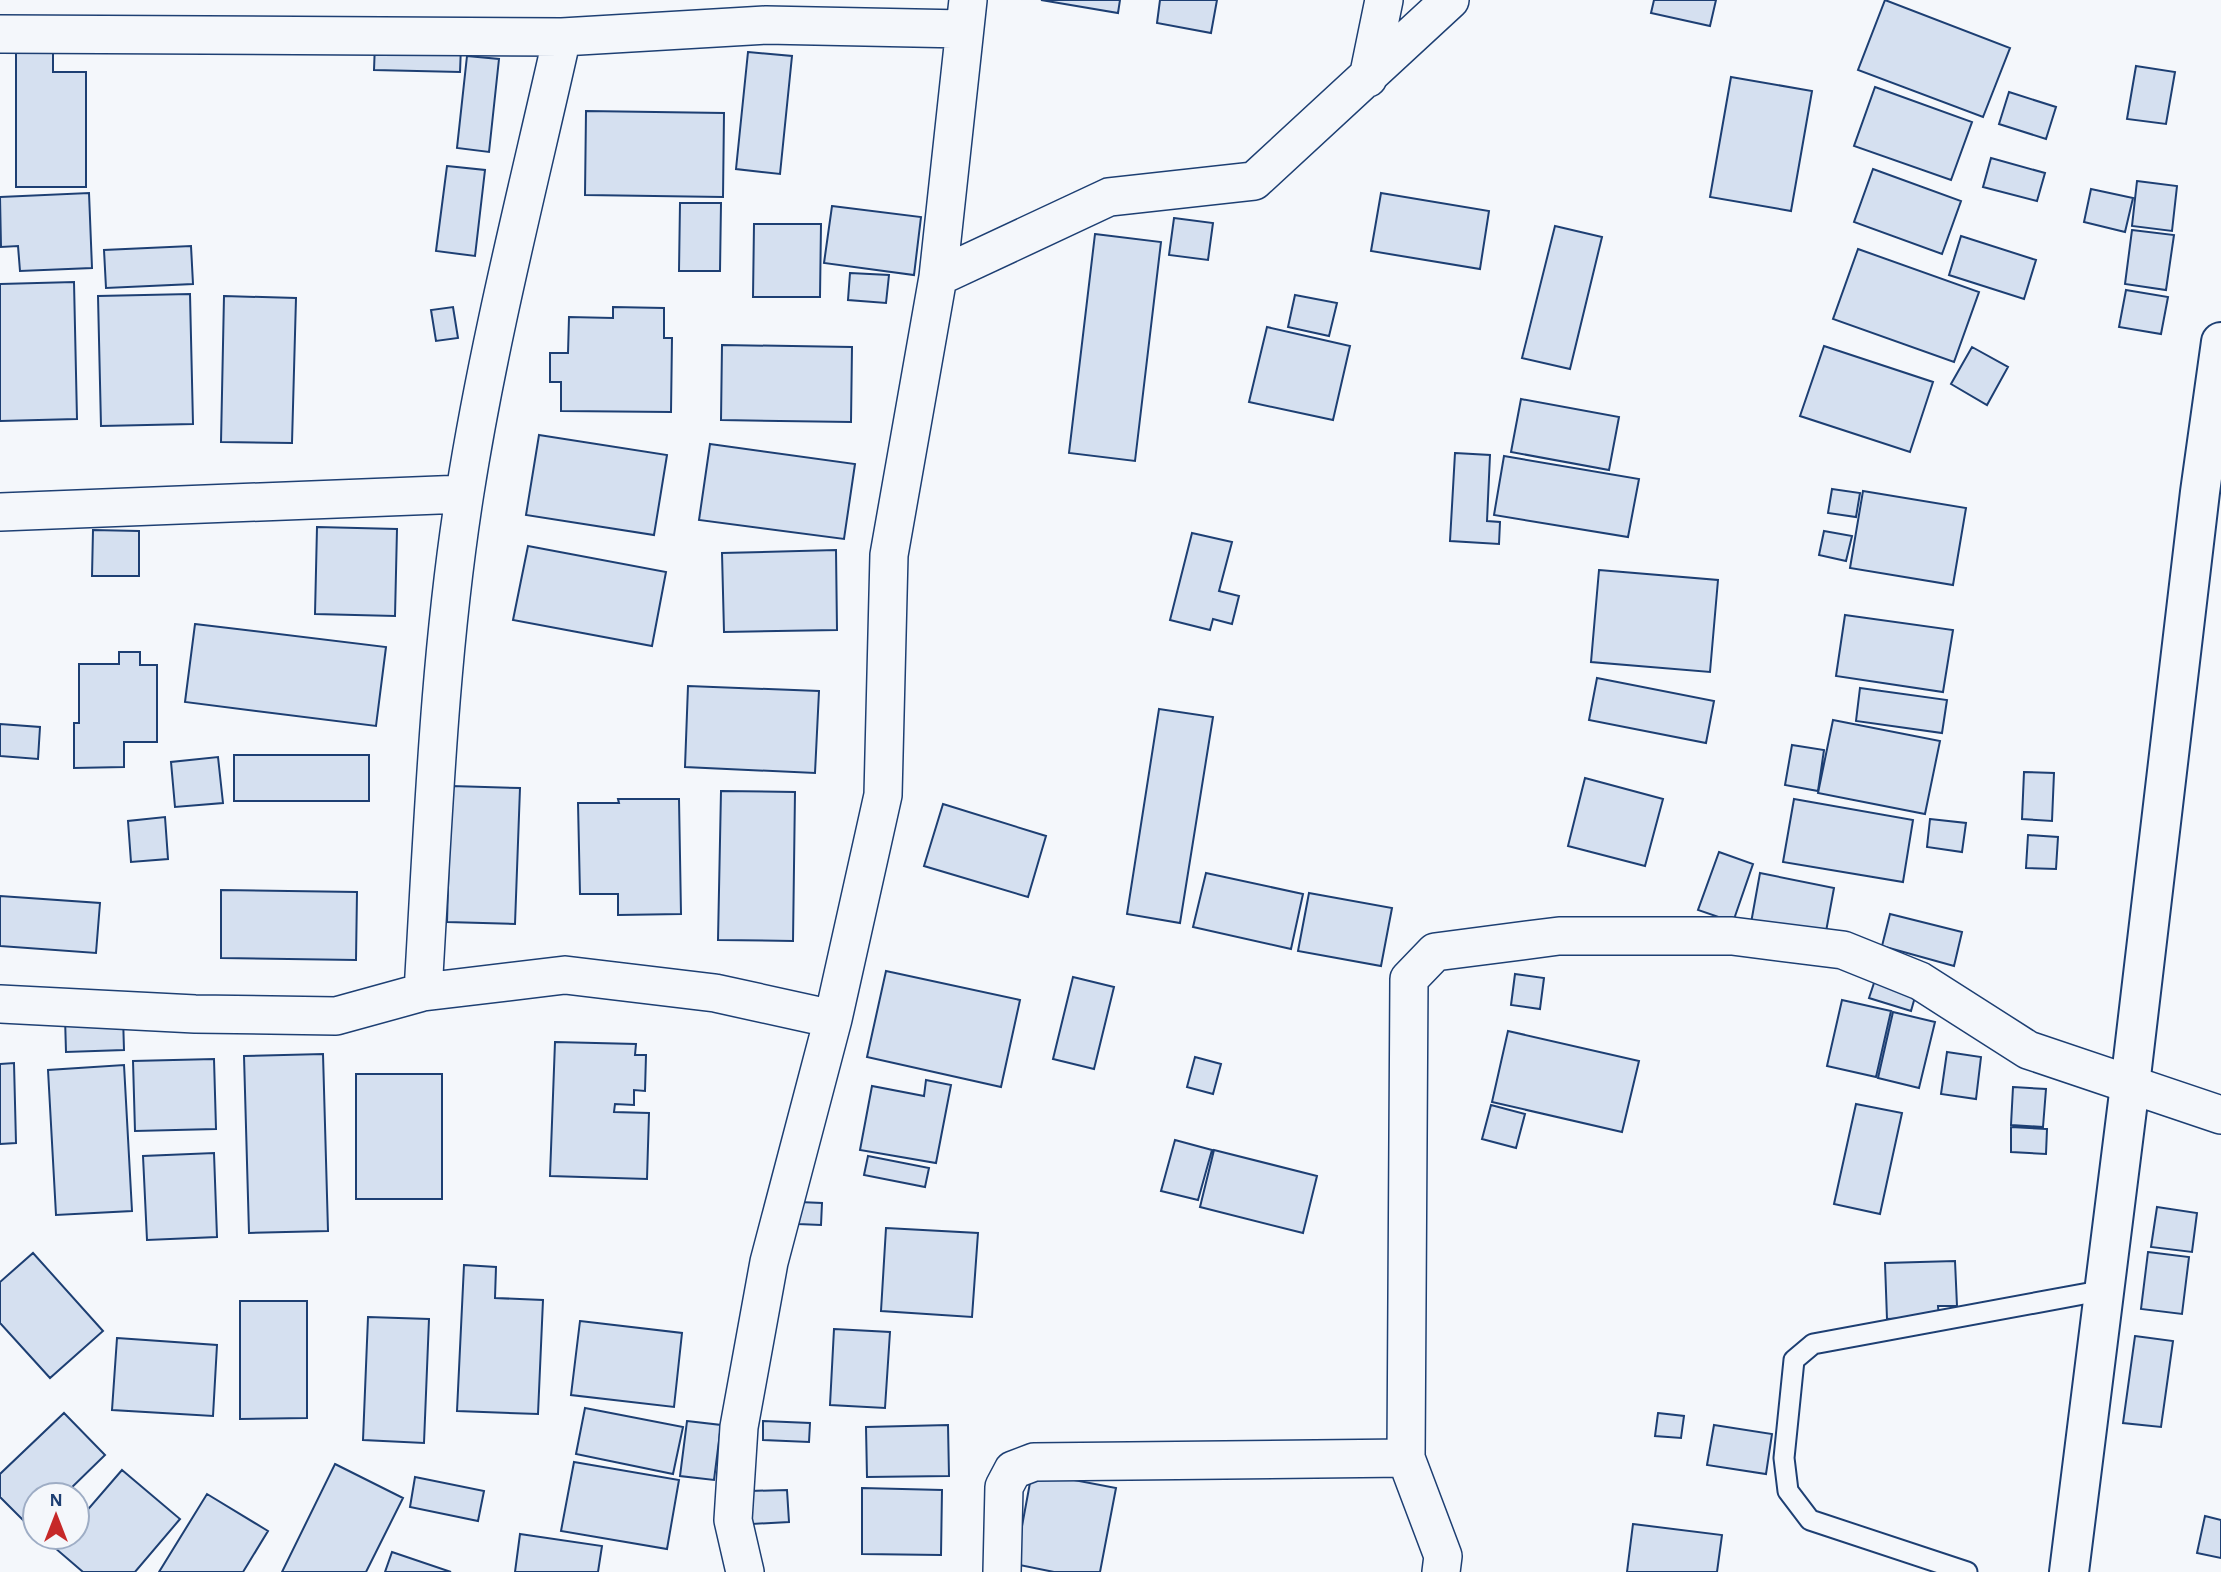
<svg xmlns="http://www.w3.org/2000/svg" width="2221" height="1572" font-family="'Alegreya Sans',sans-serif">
<rect width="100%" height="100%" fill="#f4f7fb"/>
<path fill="#d5e0f0" stroke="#1d3f73" stroke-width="2" d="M1041,0h79l-2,13z
M1160,0h57l-6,33 -54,-10z
M1654,0h62l-6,26 -59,-13z
M1885,0l125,48 -27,69 -125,-47z
M375,43l86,3 -1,26 -86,-2z
M16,51h37v21h33v115h-70z
M748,52l44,4 -12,118 -44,-5z
M467,56l32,3 -10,93 -32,-4z
M2136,66l39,6 -9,52 -39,-5z
M1731,77l81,14 -21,120 -81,-14z
M1875,87l97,35 -21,58 -97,-34z
M2009,92l47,15 -10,32 -47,-15z
M586,111l138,2 -1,84 -138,-2z
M1991,158l54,15 -8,28 -54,-14z
M447,166l38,4 -10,86 -39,-5z
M1873,169l88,32 -19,53 -88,-32z
M2137,181l40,5 -5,45 -40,-5z
M2091,189l42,9 -8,34 -41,-10z
M89,193l3,75 -72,3 -2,-25 -17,1 -1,-50z
M1381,193l108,18 -9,58 -109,-18z
M680,203h41l-1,68h-41z
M832,206l89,11 -7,58 -90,-12z
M1174,218l39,5 -5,37 -39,-5z
M754,224h67l-1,73h-67z
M1555,226l47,11 -32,132 -48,-11z
M2132,230l42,5 -8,55 -41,-6z
M1095,234l66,8 -26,219 -66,-8z
M1961,236l75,24 -12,39 -75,-24z
M191,246l2,38 -87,4 -2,-38z
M1858,249l121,43 -25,70 -121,-43z
M850,273l39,2 -3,28 -38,-3z
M74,282l3,137 -77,2v-137z
M2126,290l42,7 -7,37 -42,-7z
M190,294l3,130 -92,2 -3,-130z
M1295,295l42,8 -8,33 -41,-9z
M224,296l72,2 -4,145 -71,-1z
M453,307l5,31 -22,3 -5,-31z
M613,307l51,1v30h8l-1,74 -110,-1v-29h-11v-29h18l1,-36 44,1z
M1267,327l83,19 -17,74 -84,-18z
M722,345l130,2 -1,75 -130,-2z
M1824,346l109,36 -23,70 -110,-36z
M1972,347l36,20 -21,38 -36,-21z
M1521,399l98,18 -10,53 -98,-18z
M539,435l128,20 -13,80 -128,-20z
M710,444l145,20 -11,75 -145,-19z
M1455,453l35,2 -3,66 13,1 -1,22 -49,-3z
M1504,456l135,23 -11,58 -134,-22z
M1832,489l28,4 -4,24 -28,-4z
M1863,491l103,17 -13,77 -103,-17z
M317,527l80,2 -2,87 -80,-2z
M93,530l46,1v45h-47z
M1824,531l28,5 -6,25 -27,-6z
M1192,533l40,9 -13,49 20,5 -7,28 -19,-5 -3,11 -40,-10z
M528,546l138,26 -14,74 -139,-26z
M836,550l1,80 -113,2 -2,-79z
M1599,570l119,10 -8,92 -119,-10z
M1845,615l108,15 -10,62 -107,-16z
M195,624l191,23 -10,79 -191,-24z
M119,652h21v13h17v77h-33v25l-50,1v-45h5v-59h40z
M1597,678l117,23 -8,42 -117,-23z
M688,686l131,5 -4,82 -130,-6z
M1860,688l87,12 -5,33 -86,-12z
M1159,709l54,8 -33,206 -53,-9z
M1833,720l107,21 -15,73 -107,-21z
M0,724l40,3 -2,32 -38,-3z
M1792,745l32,5 -6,41 -33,-6z
M234,755h135v46h-135z
M218,757l5,46 -48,4 -4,-45z
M2024,772l30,1 -2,48 -30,-2z
M1585,778l78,21 -18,67 -77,-20z
M451,786l69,2 -5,136 -68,-2z
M721,791l74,1 -2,149 -75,-1z
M618,799h61l2,115 -63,1v-21h-38l-2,-91h41z
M1794,799l119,21 -10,62 -120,-20z
M943,804l103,32 -18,61 -104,-31z
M165,817l3,42 -37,3 -3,-41z
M1930,819l36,4 -4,29 -35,-5z
M2028,835l30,2 -2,32 -30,-1z
M1719,852l34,12 -20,58 -35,-12z
M1206,873l97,21 -12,55 -98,-22z
M1760,873l74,15 -9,49 -74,-14z
M221,890l136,2 -1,68 -135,-2z
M1309,893l83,15 -11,58 -83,-15z
M0,896l100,7 -4,50 -96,-7z
M1890,914l72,18 -8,34 -72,-20z
M886,971l134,29 -19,87 -134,-30z
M1515,974l29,4 -4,31 -29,-4z
M1073,977l41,10 -20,82 -41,-10z
M1876,977l41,13 -6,21 -42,-13z
M1842,1000l49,11 -15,66 -49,-11z
M1893,1012l42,10 -16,66 -41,-10z
M123,1016l1,34 -58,2 -1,-35z
M1508,1031l131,30 -17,71 -130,-30z
M555,1042l81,2 -1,11h11l-1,36 -11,-1v15l-19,-1 -1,8 35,1 -2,66 -97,-3z
M1947,1052l34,5 -5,42 -35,-5z
M323,1054l5,177 -79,2 -5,-177z
M1195,1057l26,7 -8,30 -26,-7z
M214,1059l2,70 -81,2 -2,-70z
M14,1063l2,80 -16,1v-80z
M124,1065l8,146 -76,4 -8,-145z
M356,1074h86v125h-86z
M926,1080l25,5 -15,78 -76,-13 12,-64 52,10z
M2013,1087l33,2 -3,38 -32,-2z
M1856,1104l46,9 -22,101 -46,-10z
M1491,1105l34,9 -9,34 -34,-9z
M2011,1127l36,2 -1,25 -35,-2z
M1175,1140l37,10 -14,50 -37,-9z
M1214,1150l103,26 -14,57 -103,-26z
M214,1153l3,84 -70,3 -4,-84z
M868,1156l61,12 -4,19 -61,-12z
M799,1202l23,1 -1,22 -23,-1z
M2157,1207l40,6 -5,39 -41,-5z
M886,1228l92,5 -6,84 -91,-6z
M2148,1252l41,5 -7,57 -41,-5z
M33,1253l70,78 -53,47 -50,-55v-41z
M1955,1261l2,45h-19l1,11 -52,2 -2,-56z
M464,1265l32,2 -1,31 48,2 -5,114 -81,-3z
M240,1301h67v117l-67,1z
M368,1317l61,2 -5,124 -61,-3z
M580,1321l102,12 -8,74 -103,-12z
M834,1329l56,3 -5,76 -55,-3z
M2135,1336l38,5 -12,86 -38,-4z
M117,1338l100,7 -4,71 -101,-6z
M585,1408l98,19 -10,47 -97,-20z
M64,1413l41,42 -41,40h-29v27l-5,5 -30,-30v-23z
M1658,1413l26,3 -3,22 -26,-2z
M687,1421l34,4 -7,55 -34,-4z
M763,1421l47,2 -1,19 -46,-2z
M948,1425l1,51 -82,1 -1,-50z
M1714,1425l58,9 -6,40 -59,-9z
M574,1462l105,18 -12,69 -106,-18z
M335,1464l68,34 -37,74h-84z
M122,1470l58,49 -45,53h-52l-28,-24 9,-11h13v-15z
M1032,1472l84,16 -16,84h-46l-39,-8z
M415,1477l69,14 -6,30 -68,-14z
M862,1488l80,2 -1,65 -79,-1z
M787,1490l2,32 -37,2 -2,-33z
M207,1494l61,37 -25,41h-84z
M2205,1516l16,4v38l-24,-5z
M1633,1524l89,11 -5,37h-90z
M520,1534l82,12 -4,26h-83z
M392,1552l59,20h-66z"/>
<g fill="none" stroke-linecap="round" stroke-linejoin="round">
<defs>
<path id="service" d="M1967,1572l-157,-52 -22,-29 -4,-33 10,-98 19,-16 292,-54"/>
<path id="minor" d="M0,34l562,3 204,-12 198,4
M1368,78l16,-78
M938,277l171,-80 145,-16 196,-181
M0,512l464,-18
M423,992c10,-167 16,-335 42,-500 24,-153 63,-304 97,-455
M0,1004l195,10 141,2 87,-24 142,-17 150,18 118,26
M745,1572l-12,-52 6,-93 30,-165 64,-243 50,-224 6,-240 49,-278 30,-277
M1002,1572l2,-85 9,-17 21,-8 372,-4
M1441,1572l2,-16 -37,-98 3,-479 26,-27 124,-16h173l111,14 77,31 108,69 193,65"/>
<path id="primary" d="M2069,1572l61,-487 70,-593 21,-150"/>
</defs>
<use href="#service" stroke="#1d3f73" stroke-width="23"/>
<use href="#minor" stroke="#1d3f73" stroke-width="40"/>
<use href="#primary" stroke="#1d3f73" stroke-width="42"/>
<use href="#service" stroke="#f4f7fb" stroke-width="19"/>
<use href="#minor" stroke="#f4f7fb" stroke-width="37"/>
<use href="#primary" stroke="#f4f7fb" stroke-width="38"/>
</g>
<g transform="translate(56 1516)"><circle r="33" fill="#f4f7fb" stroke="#9eadc5" stroke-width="2"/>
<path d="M0-5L12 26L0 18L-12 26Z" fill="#c62828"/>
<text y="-10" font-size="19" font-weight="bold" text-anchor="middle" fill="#1d3f73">N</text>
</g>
</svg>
